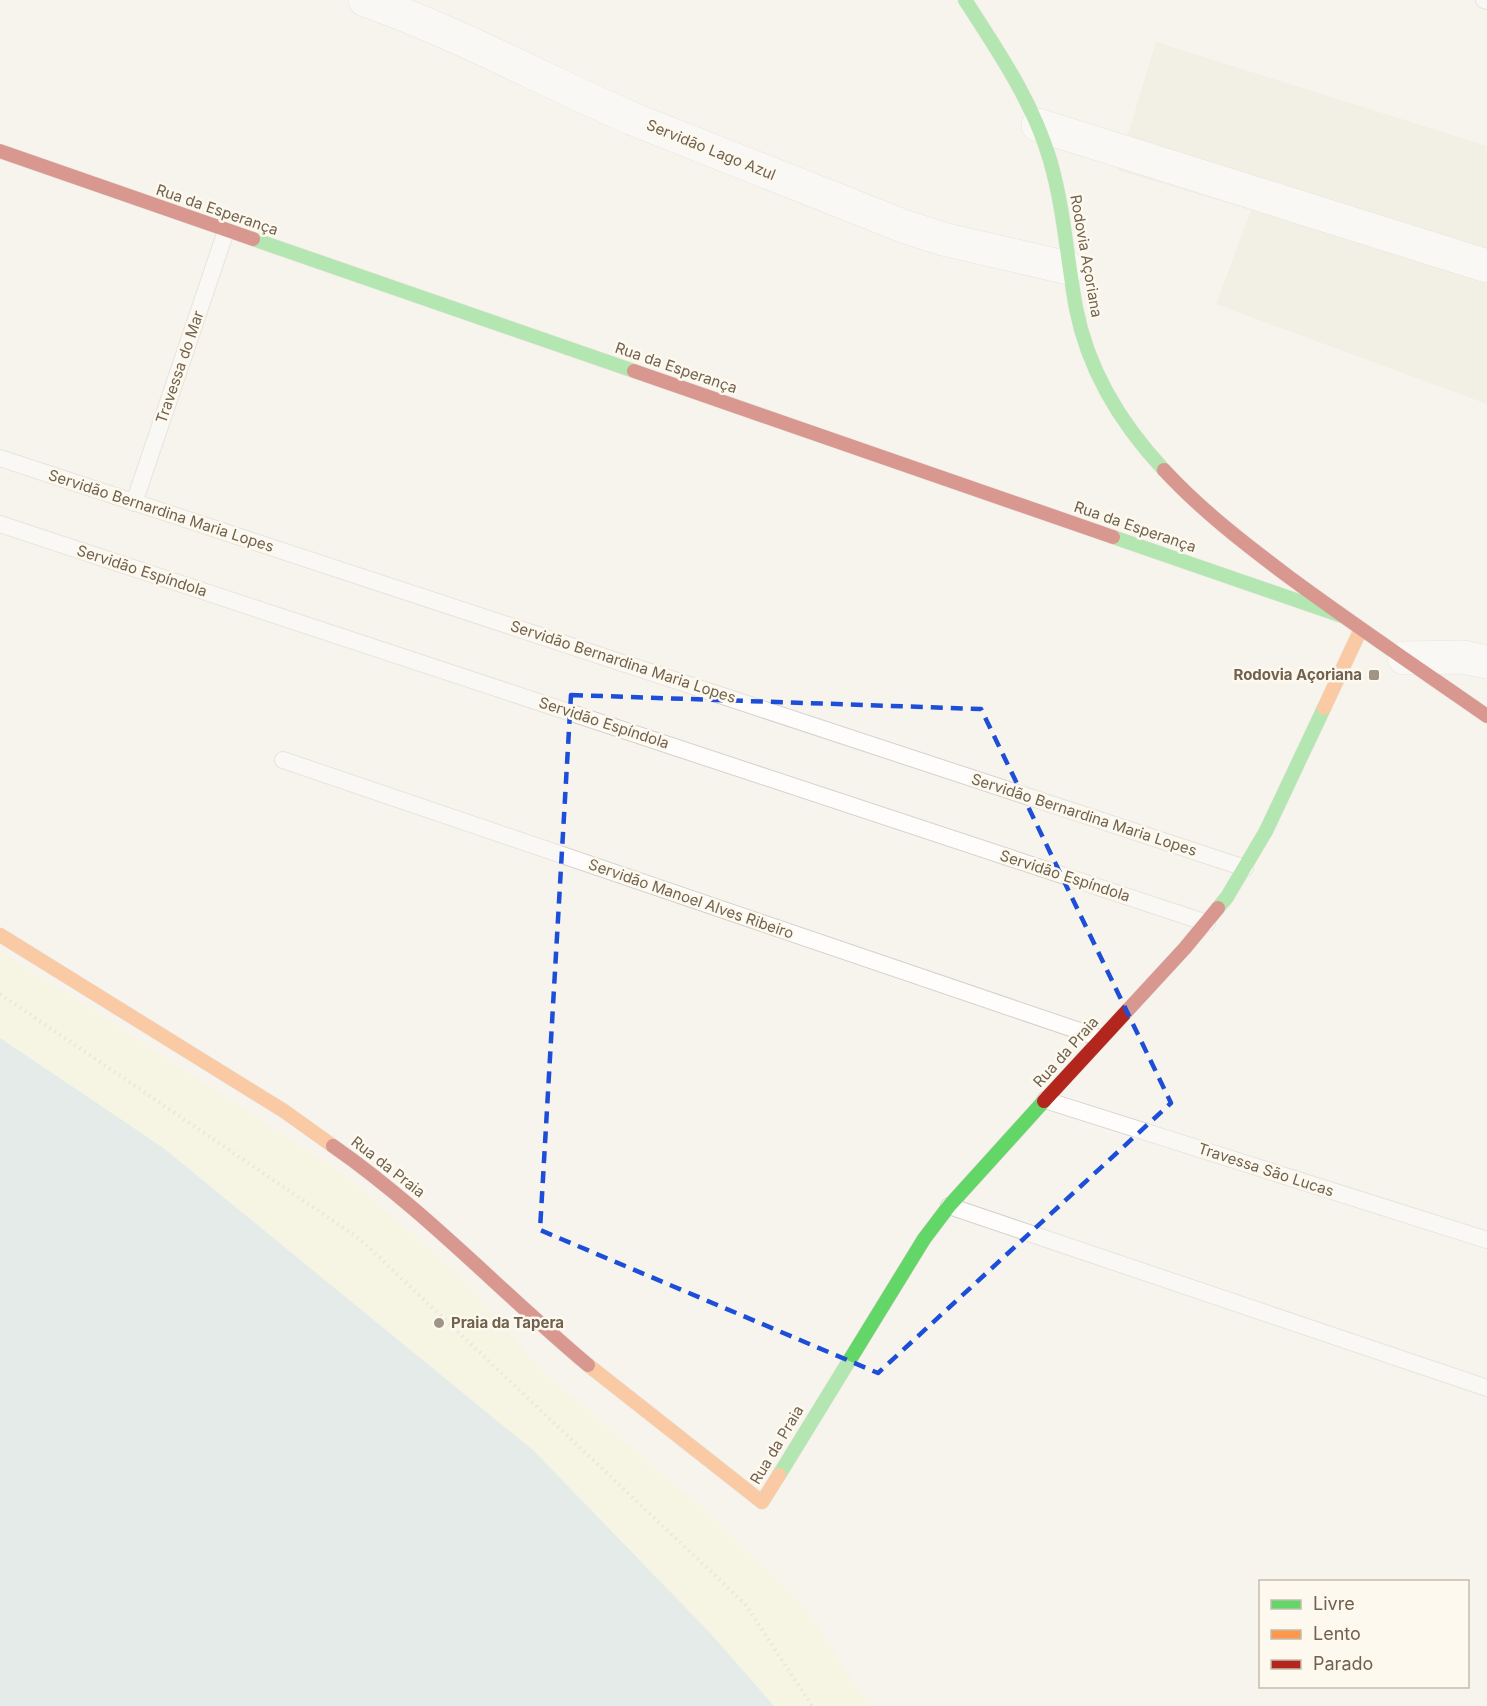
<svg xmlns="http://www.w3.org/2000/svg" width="1487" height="1706" font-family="Inter,sans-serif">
<rect width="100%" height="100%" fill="#f6f4ed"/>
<path fill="#eee8db" d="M1156,42l331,104v258l-271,-100 35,-94 -134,-40z"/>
<path fill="#f5f3d8" d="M0,950l344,224 112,98 90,102 168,144 91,89 65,99h-96l-64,-73 -176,-182 -372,-304 -162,-109z"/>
<path fill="#d0e0e5" d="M0,1038l162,109 372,304 176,182 64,73h-774z"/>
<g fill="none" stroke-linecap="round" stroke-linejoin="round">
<defs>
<path id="lane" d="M1484,0l3,1
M0,458l1245,410
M134,503l92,-272
M0,524l1207,399
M283,760l817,278
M1045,1100l442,140
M949,1206l538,182"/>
<path id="street" d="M365,0c93,33 178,80 268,119l270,107 40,13 125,29
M1038,125l449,141
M1404,658l59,-1 24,5"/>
<path id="fast" d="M965,0c33,51 68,102 85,160 14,48 17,99 26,148 12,62 45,116 88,162
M253,239l381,132
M1113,537l229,79
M1218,908l9,-11 39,-66 58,-123
M779,1475l145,-236 25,-33 95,-105"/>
<path id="slow" d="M1324,708l37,-79
M0,935l284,176 49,35
M588,1365l174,137 17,-27"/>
<path id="jam" d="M0,151l253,88
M634,371l479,166
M1164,470c37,40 81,74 125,107 65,48 132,93 198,139
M1044,1101l141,-153 33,-40
M333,1146c92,64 169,147 255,219"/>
</defs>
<use href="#lane" stroke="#d5d1cb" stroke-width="18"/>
<use href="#street" stroke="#d5d1cb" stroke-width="34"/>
<use href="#fast" stroke="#d6d1ca" stroke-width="15"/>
<use href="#slow" stroke="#d6d1ca" stroke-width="15"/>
<use href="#jam" stroke="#d6d1ca" stroke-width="15"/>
<path stroke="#d9d4cf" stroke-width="4" stroke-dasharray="1.5 4.5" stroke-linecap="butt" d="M0,994l360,245 386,366 66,101"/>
<use href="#lane" stroke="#fefdfc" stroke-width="16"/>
<use href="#street" stroke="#fefdfc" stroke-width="33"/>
<use href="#fast" stroke="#63d668" stroke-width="14"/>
<use href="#slow" stroke="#ff974d" stroke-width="14"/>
<use href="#jam" stroke="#b3261e" stroke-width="14"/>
</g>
<path d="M0 0H1487V1706H0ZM571,695l410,14 190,394 -293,270 -338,-143z" fill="#f6f4ed" fill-opacity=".55" fill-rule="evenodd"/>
<path fill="none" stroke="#1d4ed8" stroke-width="4.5" stroke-dasharray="12 8" stroke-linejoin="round" d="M571,695l410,14 190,394 -293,270 -338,-143z"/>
<g fill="#a09486" stroke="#fdf9ee" stroke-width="2">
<rect x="1368" y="669" width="12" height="12" rx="3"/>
<circle cx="439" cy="1323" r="6"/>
</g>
<g text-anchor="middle" stroke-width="5" stroke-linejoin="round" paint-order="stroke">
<g font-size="15" fill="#71614f" stroke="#fdf9ee">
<text transform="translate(711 150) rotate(22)" y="5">Servidão Lago Azul</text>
<text transform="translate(217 210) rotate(19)" y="5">Rua da Esperança</text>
<text transform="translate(1086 256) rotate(80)" y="5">Rodovia Açoriana</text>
<text transform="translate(180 367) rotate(-71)" y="5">Travessa do Mar</text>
<text transform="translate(676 368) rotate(19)" y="5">Rua da Esperança</text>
<text transform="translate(161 511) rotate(18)" y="5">Servidão Bernardina Maria Lopes</text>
<text transform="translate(1135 527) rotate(19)" y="5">Rua da Esperança</text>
<text transform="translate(142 571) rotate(18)" y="5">Servidão Espíndola</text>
<text transform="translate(623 662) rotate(18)" y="5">Servidão Bernardina Maria Lopes</text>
<text transform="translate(604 723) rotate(18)" y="5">Servidão Espíndola</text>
<text transform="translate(1084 815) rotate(18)" y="5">Servidão Bernardina Maria Lopes</text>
<text transform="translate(1065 876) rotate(18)" y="5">Servidão Espíndola</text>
<text transform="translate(691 899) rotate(19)" y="5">Servidão Manoel Alves Ribeiro</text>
<text transform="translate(1066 1052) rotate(-48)" y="5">Rua da Praia</text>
<text transform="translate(388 1167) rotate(38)" y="5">Rua da Praia</text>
<text transform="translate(1266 1170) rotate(18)" y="5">Travessa São Lucas</text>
<text transform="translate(777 1445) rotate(-59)" y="5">Rua da Praia</text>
</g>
<g font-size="15" font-weight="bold" fill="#71614f" stroke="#fdf9ee" text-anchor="end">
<text x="1362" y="680">Rodovia Açoriana</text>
<text x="451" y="1328" text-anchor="start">Praia da Tapera</text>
</g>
</g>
<rect x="1259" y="1580" width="210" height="108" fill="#fdf9ee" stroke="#c5bcae" stroke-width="1.5"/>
<rect x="1271" y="1600" width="30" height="9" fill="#63d668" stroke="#c5bcae" stroke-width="1.5"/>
<text x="1313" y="1610" font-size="18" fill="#71614f">Livre</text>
<rect x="1271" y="1630" width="30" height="9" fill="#ff974d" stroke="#c5bcae" stroke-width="1.5"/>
<text x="1313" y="1640" font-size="18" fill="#71614f">Lento</text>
<rect x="1271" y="1660" width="30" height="9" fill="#b3261e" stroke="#c5bcae" stroke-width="1.5"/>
<text x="1313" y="1670" font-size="18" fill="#71614f">Parado</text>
</svg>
